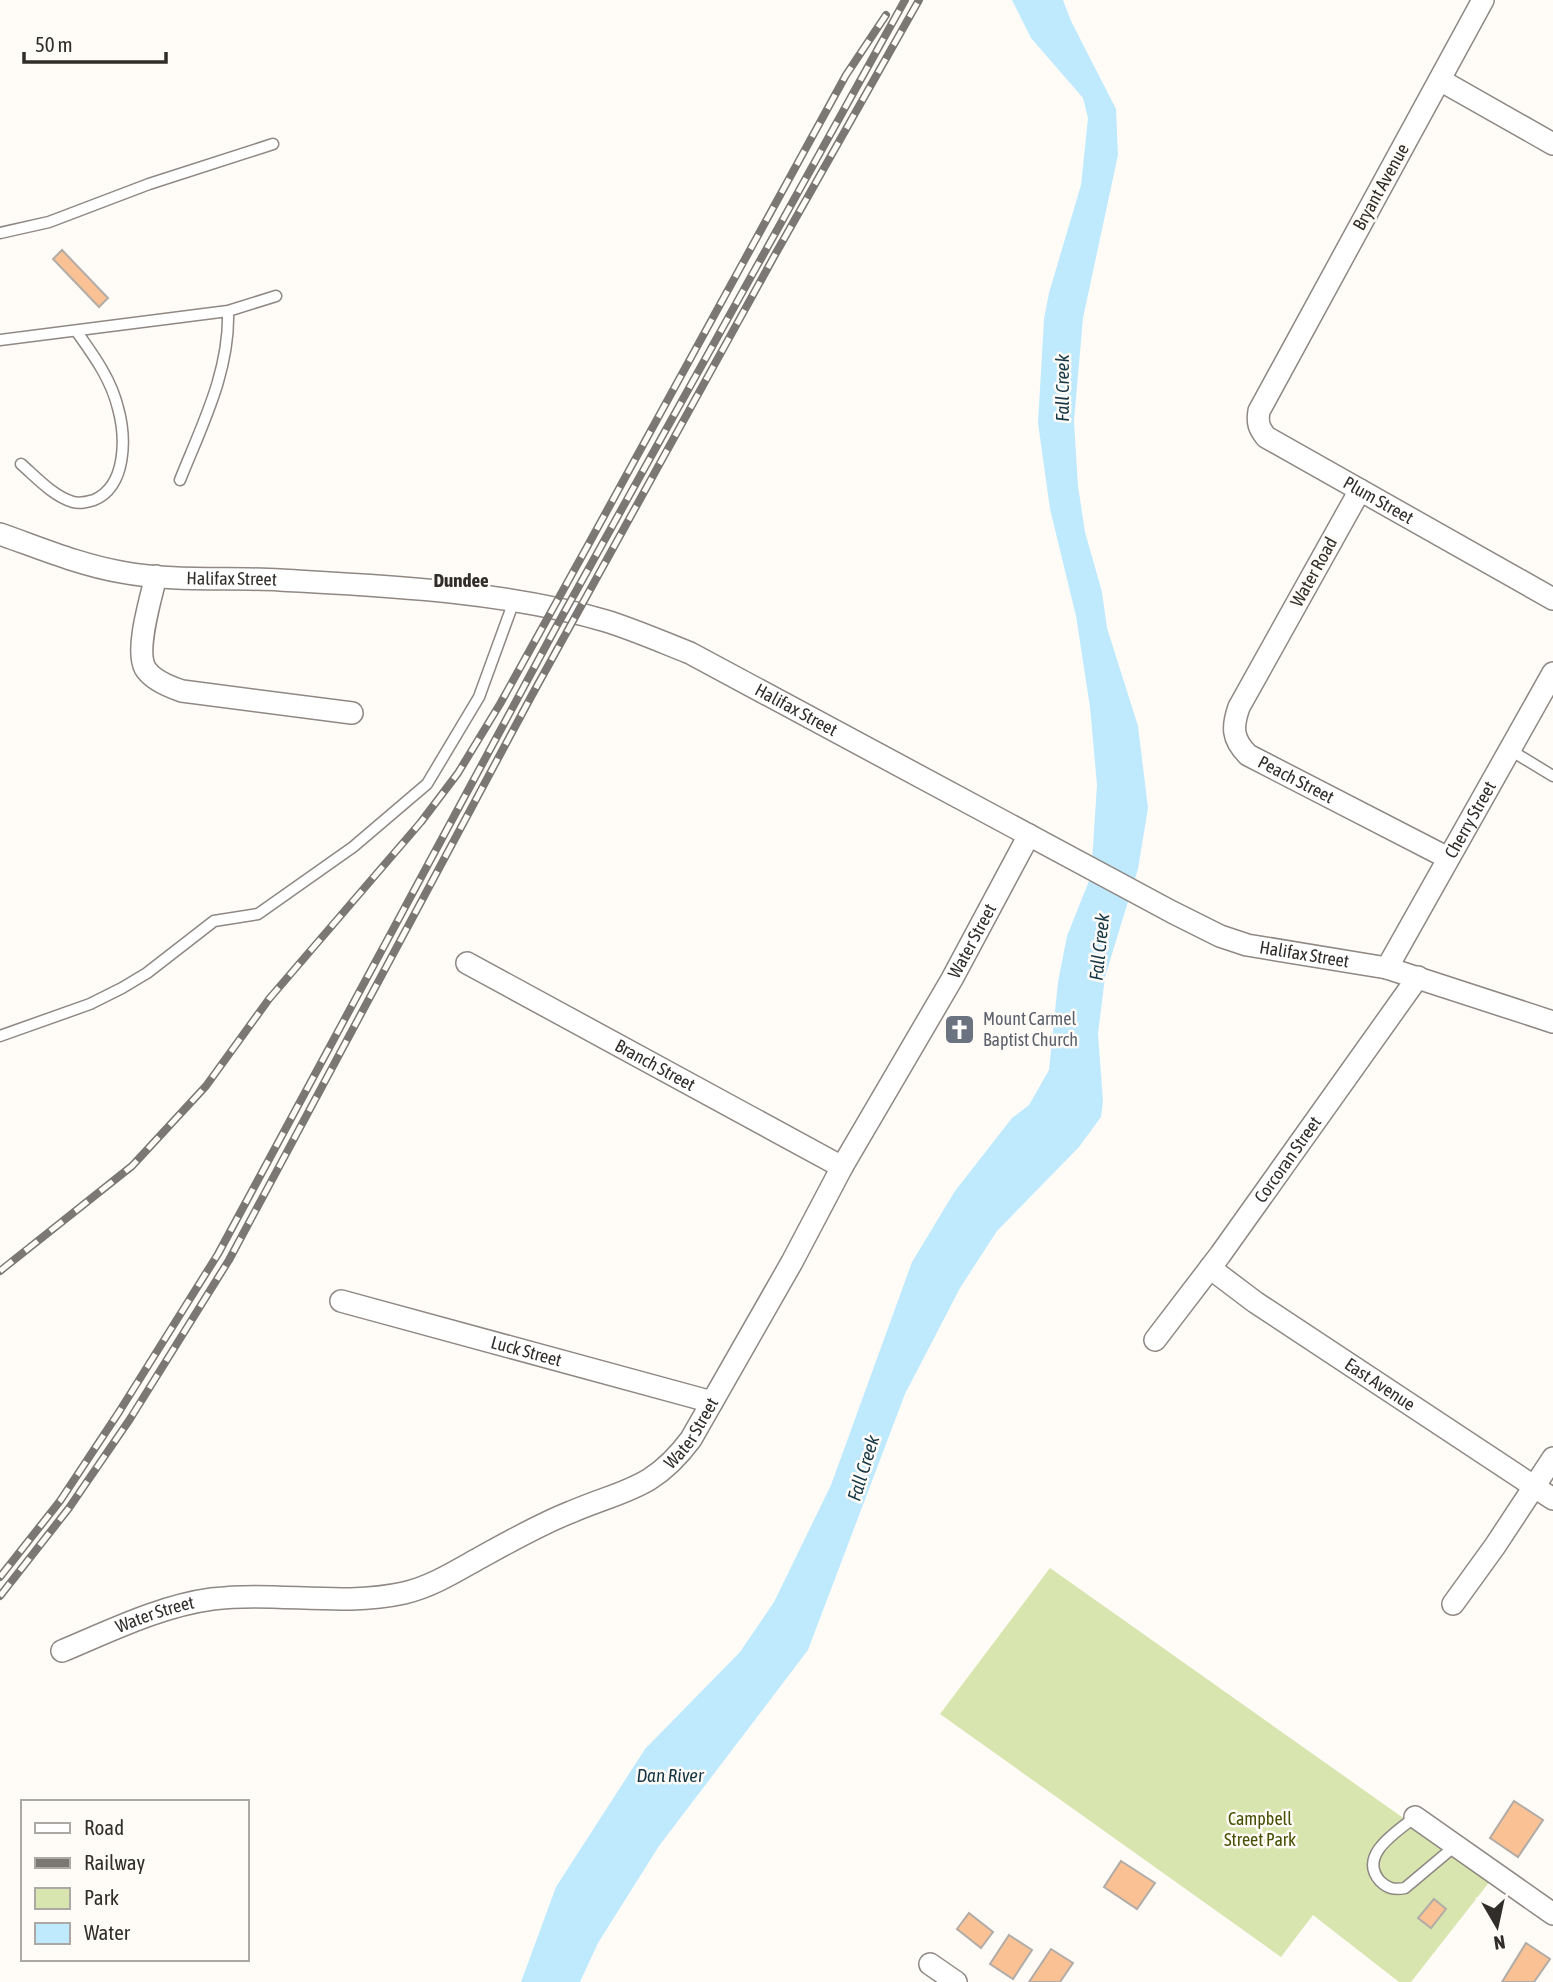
<svg xmlns="http://www.w3.org/2000/svg" width="1553" height="1982" font-family="'Asap Condensed',sans-serif">
<rect width="100%" height="100%" fill="#fffbf7"/>
<path fill="#d8e5af" d="M1050,1568l441,312 -80,102h-12l-86,-67 -32,42 -341,-243z"/>
<path fill="#bfeafe" d="M1012,0h51l8,21 45,88 2,46 -35,163 -9,103 4,65 7,46 17,60 5,36 31,98 10,82 -10,61 -33,108 -7,57 5,67 -2,16 -22,30 -82,84 -37,57 -55,106 -97,256 -149,196 -61,97 -18,39h-59l35,-95 89,-138 95,-97 34,-50 57,-117 81,-223 43,-71 57,-73 17,-13 20,-35 9,-88 9,-46 24,-60 6,-91 -7,-78 -14,-91 -26,-107 -12,-86 6,-104 5,-26 32,-108 7,-67 -5,-20 -52,-60z"/>
<path fill="#fac194" stroke="#b2aca7" stroke-width="2" d="M62,250l46,48 -9,9 -46,-48z
M1514,1801l29,19 -25,37 -28,-19z
M1121,1861l34,22 -18,26 -33,-22z
M1434,1899l12,10 -15,19 -13,-10z
M969,1913l24,19 -12,16 -24,-19z
M1009,1935l23,15 -19,29 -23,-15z
M1526,1943l24,16 -16,23h-32z
M1051,1949l22,14 -13,19h-31z"/>
<g fill="none" stroke-linecap="round" stroke-linejoin="round">
<defs>
<path id="service" d="M0,233l49,-11 100,-38 124,-40
M0,340l228,-29 48,-15
M21,464c15,13 32,32 52,38 7,2 14,0 21,-2 33,-14 32,-63 24,-92 -7,-29 -24,-52 -41,-76
M180,480c22,-55 50,-109 48,-169
M1510,750l43,26
M0,1036l90,-32 32,-16 25,-15 67,-52 44,-7 95,-67 74,-63 52,-87 35,-96
M1415,1817c-17,14 -58,38 -35,64 8,8 15,9 25,7l50,-42"/>
<g id="minor">
<path id="s1" d="M1483,0l-224,411c-2,12 0,17 7,26l287,162"/>
<path d="M1440,80l113,64"/>
<path id="s2" d="M1360,490l-121,217c-7,20 -7,32 9,48l200,103"/>
<path id="s3" d="M0,534c40,14 80,31 121,38 52,10 107,5 159,8 106,6 225,11 326,41 29,9 56,21 84,32l482,259 48,24 27,9 140,23 166,54"/>
<path d="M156,576c-5,22 -21,73 -11,92 7,12 25,19 37,23l170,22"/>
<path id="s4" d="M467,963l375,204"/>
<path id="s5" d="M1387,968l166,-295"/>
<path id="s6" d="M1210,1268l45,34 298,197"/>
<path id="s7" d="M341,1301l371,101"/>
<path id="s8" d="M1155,1340l65,-85 198,-278"/>
<path d="M1453,1604l42,-58 58,-88"/>
<path id="s9" d="M62,1651c48,-20 98,-45 150,-52 64,-8 129,8 192,-6 26,-6 49,-20 72,-33 31,-17 62,-35 95,-48 54,-23 82,-22 120,-73l101,-177 50,-95 110,-188 77,-144"/>
<path d="M1415,1817l138,97"/>
<path d="M930,1964l26,18"/>
</g>
</defs>
<use href="#service" stroke="#8f8884" stroke-width="13"/>
<use href="#minor" stroke="#8f8884" stroke-width="24"/>
<use href="#service" stroke="#fff" stroke-width="10"/>
<use href="#minor" stroke="#fff" stroke-width="21"/>
<defs>
<path id="rail" d="M0,1271l132,-105 74,-80 63,-87 152,-177 37,-49 42,-69 87,-157 259,-472 40,-60
M0,1577l60,-76 59,-89 99,-158 337,-625 350,-629
M0,1596l69,-88 61,-89 99,-159 303,-565 244,-442 143,-253"/>
</defs>
<use href="#rail" stroke="#7b7774" stroke-width="8"/>
<use href="#rail" stroke="#fffbf7" stroke-width="5" stroke-dasharray="16" stroke-linecap="butt"/>
</g>
<defs>
<symbol id="church-square" viewBox="-11 -11 22 22"><rect x="-9" y="-9" width="18" height="18" rx="4" fill="#6b7280" stroke="#fffbf7"/><path d="M-1.2-6h2.4v3.5h3.3v2.4h-3.3V6h-2.4V-.1h-3.3v-2.4h3.3Z" fill="#fff"/></symbol>
</defs>
<g fill-rule="evenodd">
<use href="#church-square" x="942" y="1012" width="35" height="35"/>
</g>
<g text-anchor="middle" stroke-width="5" stroke-linejoin="round" paint-order="stroke">
<g font-size="18" fill="#302d2b" stroke="#fffbf7">
<text transform="translate(1381 187) rotate(-61)" y="6">Bryant Avenue</text>
<text dy="6" stroke="none"><textPath href="#s1" startOffset="625">Plum Street</textPath></text>
<text transform="translate(1314 572) rotate(-61)" y="6">Water Road</text>
<text dy="6" stroke="none"><textPath href="#s3" startOffset="238">Halifax Street</textPath></text>
<text dy="6" stroke="none"><textPath href="#s3" startOffset="826">Halifax Street</textPath></text>
<text dy="6" stroke="none"><textPath href="#s2" startOffset="355">Peach Street</textPath></text>
<text dy="6" stroke="none"><textPath href="#s5" startOffset="170">Cherry Street</textPath></text>
<text dy="6" stroke="none"><textPath href="#s9" startOffset="1253">Water Street</textPath></text>
<text dy="6" stroke="none"><textPath href="#s3" startOffset="1393">Halifax Street</textPath></text>
<text dy="6" stroke="none"><textPath href="#s4" startOffset="214">Branch Street</textPath></text>
<text dy="6" stroke="none"><textPath href="#s8" startOffset="224">Corcoran Street</textPath></text>
<text dy="6" stroke="none"><textPath href="#s7" startOffset="192">Luck Street</textPath></text>
<text dy="6" stroke="none"><textPath href="#s6" startOffset="206">East Avenue</textPath></text>
<text dy="6" stroke="none"><textPath href="#s9" startOffset="686">Water Street</textPath></text>
<text dy="6" stroke="none"><textPath href="#s9" startOffset="100">Water Street</textPath></text>
</g>
<g font-size="18" fill="#5b616d" stroke="#fffbf7" text-anchor="start">
<text x="983" y="1025">Mount Carmel<tspan x="983" dy="21">Baptist Church</tspan></text>
</g>
<g font-size="18" fill="#455002" stroke="#fffbf7">
<text x="1260" y="1825">Campbell<tspan x="1260" dy="21">Street Park</tspan></text>
</g>
<g font-size="19" font-style="italic" fill="#163846" stroke="#fffbf7">
<text transform="translate(1062 388) rotate(-90)" y="7">Fall Creek</text>
<text transform="translate(1099 947) rotate(-84)" y="7">Fall Creek</text>
<text transform="translate(863 1468) rotate(-73)" y="7">Fall Creek</text>
<text x="670" y="1782">Dan River</text>
</g>
<g font-size="19" font-weight="bold" fill="#302d2b" stroke="#fffbf7">
<text x="461" y="587">Dundee</text>
</g>
</g>
<rect x="21" y="1800" width="228" height="161" fill="#fffbf7" stroke="#aca9a5" stroke-width="2"/>
<rect x="35" y="1823" width="35" height="10" fill="#ffffff" stroke="#aca9a5" stroke-width="2"/>
<text x="84" y="1835" font-size="21" fill="#302d2b">Road</text>
<rect x="35" y="1858" width="35" height="10" fill="#7b7774" stroke="#aca9a5" stroke-width="2"/>
<text x="84" y="1870" font-size="21" fill="#302d2b">Railway</text>
<rect x="35" y="1888" width="35" height="21" fill="#d8e5af" stroke="#aca9a5" stroke-width="2"/>
<text x="84" y="1905" font-size="21" fill="#302d2b">Park</text>
<rect x="35" y="1923" width="35" height="21" fill="#bfeafe" stroke="#aca9a5" stroke-width="2"/>
<text x="84" y="1940" font-size="21" fill="#302d2b">Water</text>
<g transform="translate(1497 1926) rotate(171)" stroke="#fffbf7" stroke-width="5" paint-order="stroke">
<path d="M0-5L12 26L0 18L-12 26Z" fill="#302d2b"/>
<text y="-10" font-size="19" font-weight="bold" text-anchor="middle" fill="#302d2b">N</text>
</g>
<path d="M24 52v10h142v-10" fill="none" stroke="#302d2b" stroke-width="3.5"/>
<text x="35" y="52" font-size="21" fill="#302d2b" stroke="#fffbf7" stroke-width="5" paint-order="stroke">50 m</text>
</svg>
